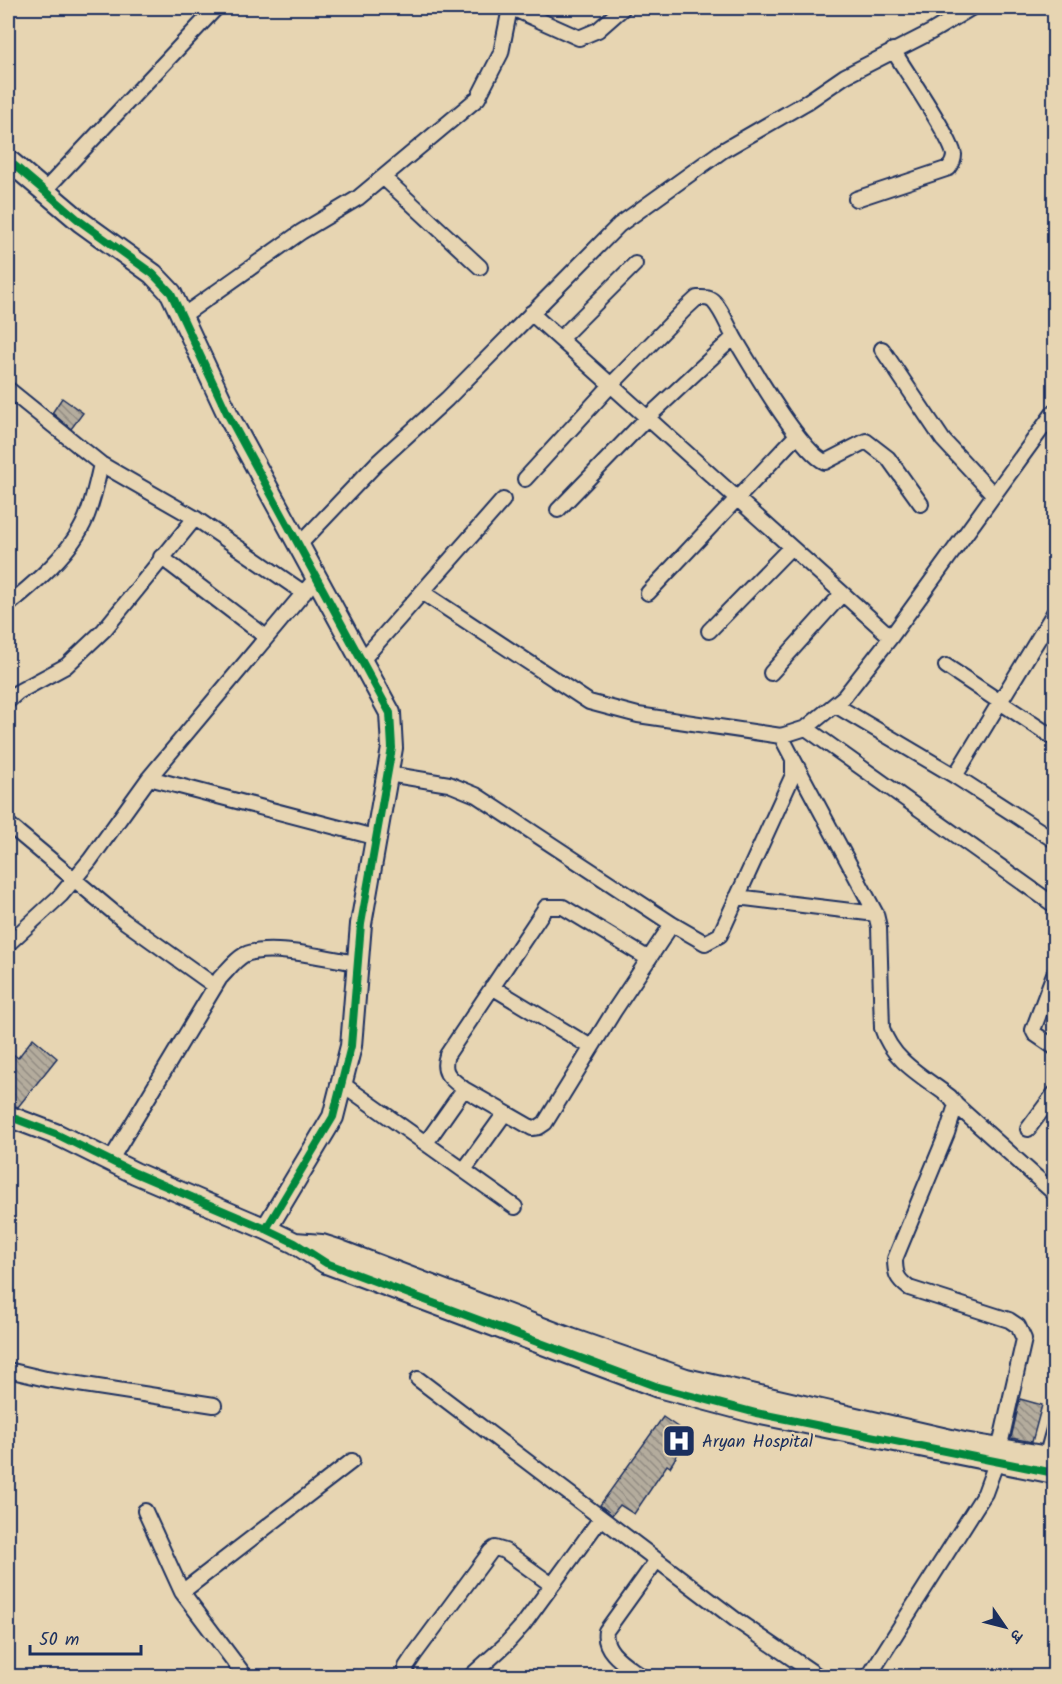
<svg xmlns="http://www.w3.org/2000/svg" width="1062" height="1684" font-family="Kalam,'Playpen Sans Deva',sans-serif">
<defs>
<pattern id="building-back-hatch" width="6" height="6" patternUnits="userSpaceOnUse" patternTransform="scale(1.5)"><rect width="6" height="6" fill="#b4ac9d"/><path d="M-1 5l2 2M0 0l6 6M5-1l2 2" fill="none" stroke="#928c83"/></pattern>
</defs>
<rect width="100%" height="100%" fill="#e7d5b2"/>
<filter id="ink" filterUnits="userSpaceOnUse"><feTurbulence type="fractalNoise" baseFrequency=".0167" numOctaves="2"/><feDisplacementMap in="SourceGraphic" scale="12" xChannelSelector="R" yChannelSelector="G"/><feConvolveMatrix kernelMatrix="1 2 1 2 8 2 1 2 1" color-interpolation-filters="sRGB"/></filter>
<g filter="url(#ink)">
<path fill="url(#building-back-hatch)" stroke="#1b2f5e" stroke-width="1.5" d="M62,398l21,15 -12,16 -19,-16z
M33,1038l24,20 -39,49 -10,-3v-54l10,8z
M1020,1399l22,6 -10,37 -21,-4z
M663,1417l26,18 -19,32 -3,-2 -33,49 -14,-9 -8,10 -12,-10z"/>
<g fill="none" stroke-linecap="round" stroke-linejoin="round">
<defs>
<path id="street" d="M512,8l67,30 19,-8 25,-22
M384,178l96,89
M44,191l172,-183
M856,199l93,-31c3,-4 5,-8 5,-13 -3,-18 -49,-85 -61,-105
M531,313l360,324
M181,317l120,-85 57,-34 120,-100 23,-45 9,-45
M560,339l75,-75
M882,349l61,91 51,55
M8,389l93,75 94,54 109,75
M525,479l86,-94 73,-75 13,-12c7,0 12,-1 17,4 9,10 14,25 21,37 15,25 66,113 90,123l41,-21 22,17 33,46
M558,510l89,-92 87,-81
M299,545l78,-82 70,-64 172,-174 103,-74 85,-49 38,-26 86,-44 40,-24
M161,557l105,80
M422,592l167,110 49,13 143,21 25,-8 38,-31 47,-60 163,-225
M648,593l149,-158
M8,605c28,-23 64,-53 78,-87 7,-17 11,-36 15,-54
M709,631l82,-84
M363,659l140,-159
M946,666l108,72
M771,673l71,-79
M8,701l10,-9 48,-26 38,-36 91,-112
M835,705l120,71 99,64
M806,728l248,177
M793,759l83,155 3,13 3,101c10,33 42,49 68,69l6,8 -9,28 -52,126c0,15 2,20 14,29l100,32 9,6 6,13 -28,124 -11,30 -116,183
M388,774l61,10 27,11 196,129 33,19 15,-8 73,-160v-16l-12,-23
M955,776l99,-163
M149,778l229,60
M8,824l116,97 91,65
M737,897l139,17
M8,944l53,-49 29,-35 59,-82 168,-201
M1054,974l-21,56 2,4 19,13
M492,987l99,60
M341,1083l174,124
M464,1089c-14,-11 -23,-16 -17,-34l99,-148h17l86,52
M956,1105l98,88
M1028,1129l26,-35
M426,1143l38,-54 68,39 7,-1 6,-4 69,-112 58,-87
M110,1161l110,-183c8,-8 15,-18 24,-23 25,-12 86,4 113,8
M464,1170l41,-57
M8,1370l38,9 168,26
M418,1379l318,241 82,56
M1044,1465l10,-36
M145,1511l37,81 63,84
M182,1592l170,-131
M407,1676l-1,-9 8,-12 77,-104 4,-3 10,3 47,34
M471,1676l33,-30 19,-21 78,-107
M641,1676c-14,-11 -39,-24 -35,-45l51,-71"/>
<path id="secondary" d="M8,160l73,62 72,52 18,19 57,122 162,298 2,35 -31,176 -10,122 -18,71 -67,112
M8,1116l50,19 77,38 131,56 29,14 31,20 332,124 98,26 298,60
M295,1243l27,2 16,5 233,89 115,40 278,64 90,15"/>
</defs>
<use href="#street" stroke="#1b2f5e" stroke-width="18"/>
<use href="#secondary" stroke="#1b2f5e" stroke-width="24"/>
<use href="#street" stroke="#e7d5b2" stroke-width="14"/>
<use href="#secondary" stroke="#e7d5b2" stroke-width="20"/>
<defs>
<path id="cycleway" d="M8,160l73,62 72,52 18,19 57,122 162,298 2,35 -31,176 -10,122 -18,71 -67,112
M8,1116l50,19 77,38 131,56 29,14 31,20 332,124 98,26 298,60"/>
</defs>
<use href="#cycleway" stroke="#e7d5b2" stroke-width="11"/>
<use href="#cycleway" stroke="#00873e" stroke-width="8"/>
</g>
</g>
<defs>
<symbol id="hospital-square" viewBox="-11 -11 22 22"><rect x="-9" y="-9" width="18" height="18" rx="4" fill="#1b2f5e" stroke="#e7d5b2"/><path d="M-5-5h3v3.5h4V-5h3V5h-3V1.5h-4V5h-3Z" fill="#fff"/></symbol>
</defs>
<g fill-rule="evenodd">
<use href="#hospital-square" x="660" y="1422" width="38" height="38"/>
</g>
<g text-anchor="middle" stroke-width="4.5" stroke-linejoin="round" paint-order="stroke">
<g font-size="18" fill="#1b2f5e" stroke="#e7d5b2" text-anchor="start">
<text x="702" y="1447">Aryan Hospital</text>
</g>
</g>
<rect width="1062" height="1684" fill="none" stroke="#e7d5b2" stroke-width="30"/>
<rect x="15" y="15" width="1032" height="1654" fill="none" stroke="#1b2f5e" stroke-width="2" filter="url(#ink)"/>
<g transform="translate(1005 1627) rotate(125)" stroke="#e7d5b2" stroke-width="4.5" paint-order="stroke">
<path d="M0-4.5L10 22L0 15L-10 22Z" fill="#1b2f5e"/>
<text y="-9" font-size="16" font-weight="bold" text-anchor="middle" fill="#1b2f5e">उ</text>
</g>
<path d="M30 1645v9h111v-9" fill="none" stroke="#1b2f5e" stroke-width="3"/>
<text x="39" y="1645" font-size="18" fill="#1b2f5e" stroke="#e7d5b2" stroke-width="4.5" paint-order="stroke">50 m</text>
</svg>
